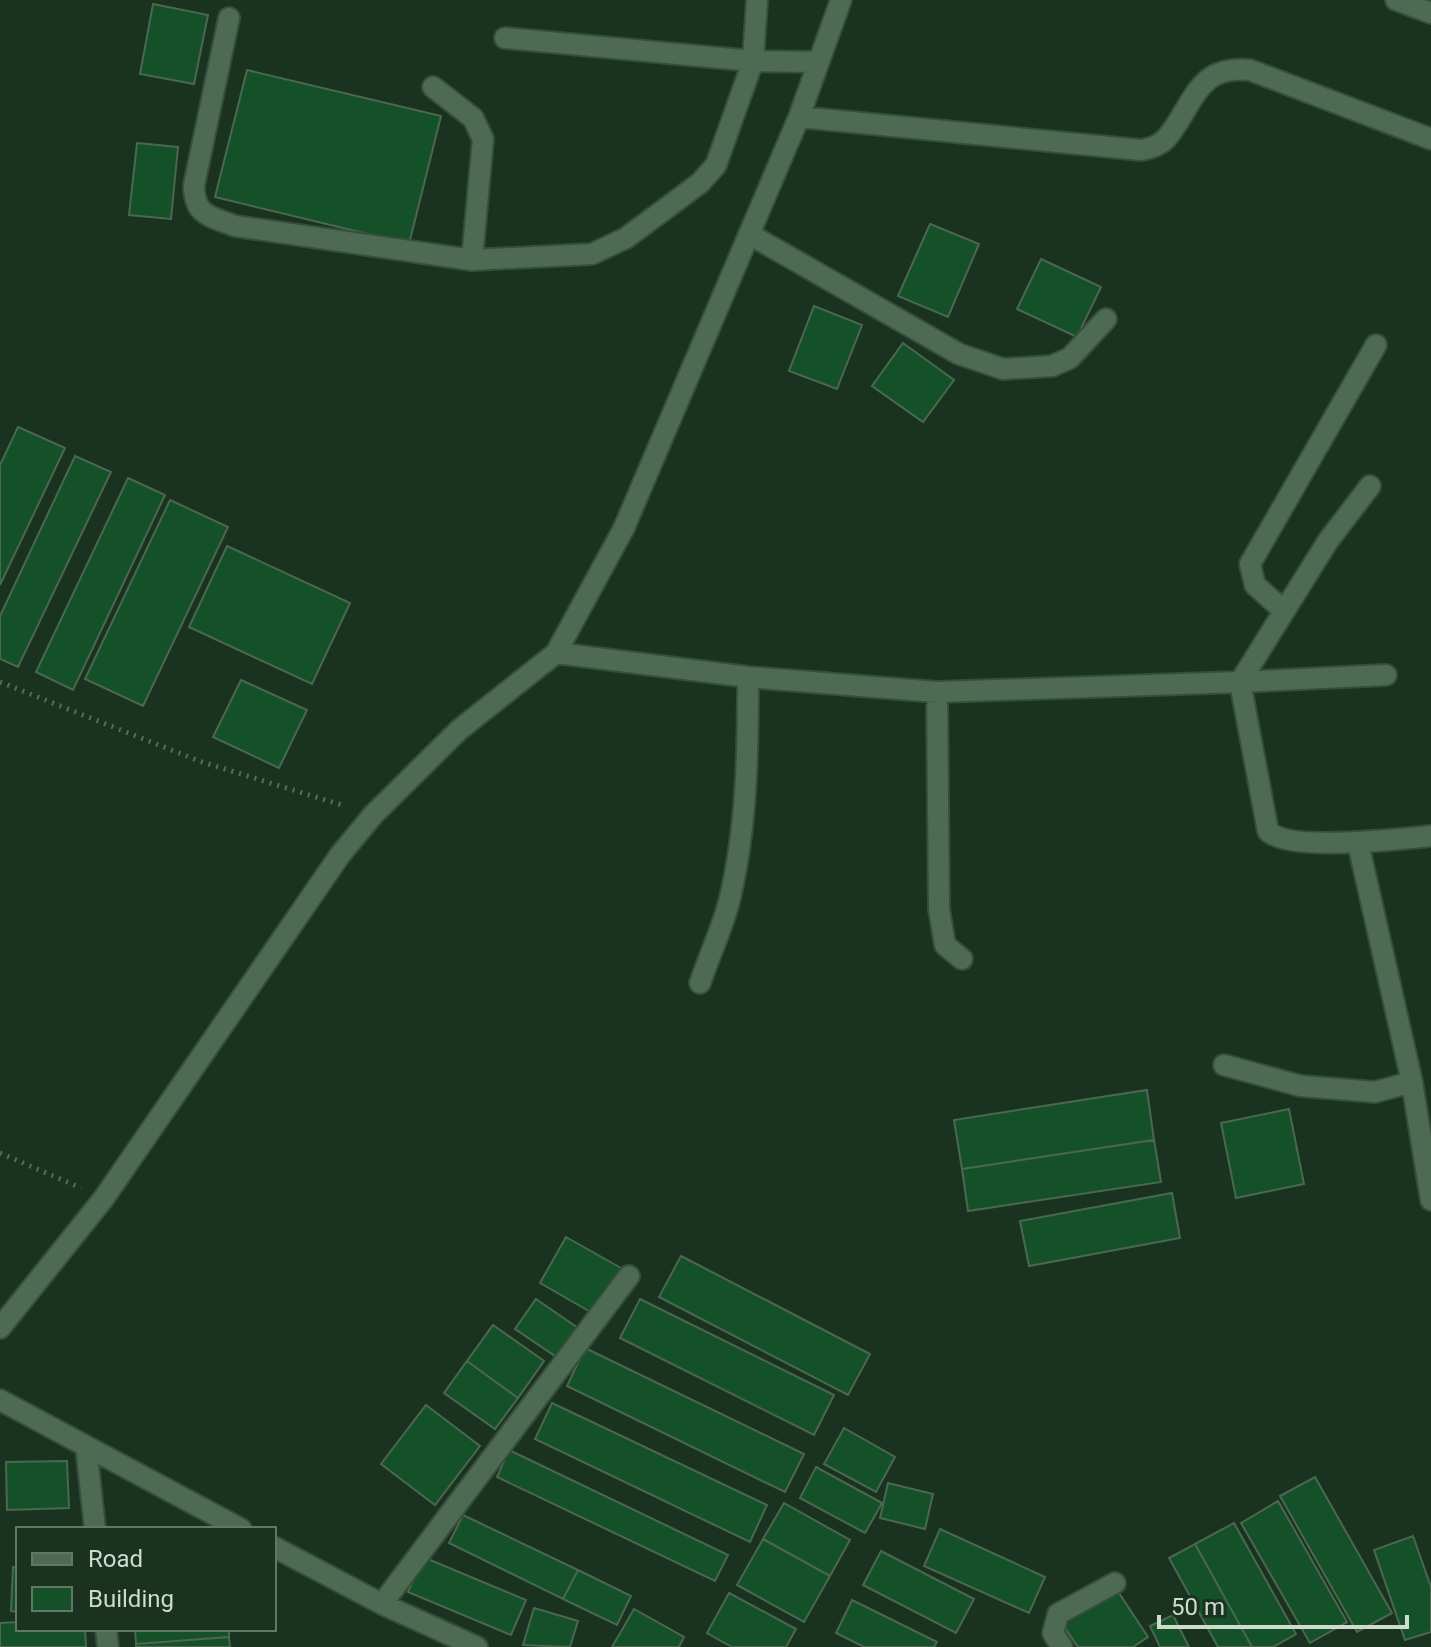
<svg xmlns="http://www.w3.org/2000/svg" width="1431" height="1647" font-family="Roboto,sans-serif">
<rect width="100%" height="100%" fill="#1a3320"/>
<path fill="#155128" stroke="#4c6751" stroke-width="2" d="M153,4l55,11 -14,69 -54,-10z
M247,70l194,46 -32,128 -194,-47z
M137,143l41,4 -7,72 -42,-4z
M930,224l49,20 -31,73 -50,-21z
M1041,259l60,28 -24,50 -60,-28z
M814,306l48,19 -25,64 -48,-18z
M903,343l51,37 -31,42 -51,-36z
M18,427l47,21 -65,137v-120z
M75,456l36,16 -93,195 -18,-8v-43z
M128,478l37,17 -92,195 -37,-18z
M170,500l58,27 -85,179 -58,-27z
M227,546l123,57 -38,81 -123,-57z
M241,680l66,30 -28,58 -66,-31z
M1147,1090l7,50 -192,29 -8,-49z
M1289,1109l15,75 -68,14 -15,-75z
M1154,1140l7,42 -193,29 -6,-42z
M1172,1193l8,45 -151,28 -9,-45z
M566,1237l55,31 -27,46 -54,-31z
M681,1256l189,98 -22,41 -189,-98z
M536,1299l42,29 -20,30 -43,-29z
M640,1299l194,96 -20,40 -194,-97z
M493,1325l51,36 -26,37 -51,-37z
M585,1348l219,106 -19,38 -218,-106z
M467,1361l51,37 -23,31 -51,-36z
M552,1403l215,102 -17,37 -215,-103z
M426,1405l54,41 -45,59 -54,-41z
M844,1428l51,29 -19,35 -52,-28z
M509,1450l219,105 -13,26 -218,-104z
M67,1461l2,47 -62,2 -1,-48z
M816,1467l66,36 -17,30 -65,-35z
M1315,1477l77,136 -35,19 -77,-136z
M888,1483l45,11 -8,35 -45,-11z
M1278,1501l69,121 -37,21 -69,-120z
M784,1503l66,37 -20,36 -67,-37z
M463,1515l115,55 -15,29 -114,-56z
M1234,1523l62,111 -23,13h-21l-57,-103z
M940,1529l105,48 -16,36 -105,-47z
M1413,1536l18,51v45l-26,8 -31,-90z
M763,1539l67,37 -26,46 -67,-37z
M1195,1544l57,103h-34l-49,-89z
M881,1551l93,48 -18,34 -93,-48z
M423,1557l103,43 -15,35 -103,-43z
M13,1567l5,1v44l-7,-1z
M578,1570l53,26 -14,29 -54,-26z
M1115,1587l33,50 -15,10h-55l-17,-25z
M729,1593l67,36 -10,18h-54l-25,-14z
M852,1600l85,42 -3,5h-70l-28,-14z
M534,1608l44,13 -8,26 -47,-2z
M634,1609l50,28 -5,10h-67z
M1173,1615l16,32h-29l-10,-21z
M18,1622v7h67l1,18h-86v-24z
M135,1629h94v8l-93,7z
M229,1637l1,10h-94v-3z"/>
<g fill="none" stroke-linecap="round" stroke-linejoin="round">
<defs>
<path id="minor" d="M1396,0l35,13
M229,18l-35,167c0,31 16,31 41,41l237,34 120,-6 34,-16 74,-55 16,-18 37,-104 4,-61
M505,38l248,23 65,1
M433,87l40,31 10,21 -11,121
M799,117l342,33c6,-1 13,-3 18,-6 8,-4 12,-12 17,-19 22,-34 28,-59 74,-55l181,69
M749,234l210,120 44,15 49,-3 18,-8 36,-39
M1284,611l-29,-26 -5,-21 126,-219
M556,653l192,24 189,15 303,-10 88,-141 42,-55
M1386,675l-146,7 28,149c20,21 132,8 163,5
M937,692l2,217 6,36 17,14
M700,983c9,-27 22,-54 29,-81 18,-74 19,-149 19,-225
M1224,1065l77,21 74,6 37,-10 -54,-239
M1412,1082l19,118
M0,1328l104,-130 236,-343 33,-40 86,-85 97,-77 68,-125 175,-411 42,-117
M0,1400l241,129
M86,1446l9,83
M274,1547l108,57 95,43
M382,1604l247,-328
M106,1629l2,18
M1062,1647l-9,-14 5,-19 57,-31"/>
</defs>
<use href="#minor" stroke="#374e3c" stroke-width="24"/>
<path stroke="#576d5c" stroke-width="5" stroke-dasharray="2 6" stroke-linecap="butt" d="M0,682l199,79 146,45
M0,1153l81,35"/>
<use href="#minor" stroke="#4d6b52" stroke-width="20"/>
</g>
<rect x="16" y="1527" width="260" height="104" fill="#1a3320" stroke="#627766" stroke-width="2"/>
<rect x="32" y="1553" width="40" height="12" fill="#4d6b52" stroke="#627766" stroke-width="2"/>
<text x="88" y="1567" font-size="24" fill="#cddccf">Road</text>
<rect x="32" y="1587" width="40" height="24" fill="#155128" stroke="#627766" stroke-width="2"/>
<text x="88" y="1607" font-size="24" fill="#cddccf">Building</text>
<path d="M1159 1615v12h248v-12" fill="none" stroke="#cddccf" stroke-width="4"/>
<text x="1171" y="1615" font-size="24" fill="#cddccf" stroke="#1a3320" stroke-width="6" paint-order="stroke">50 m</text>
</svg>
